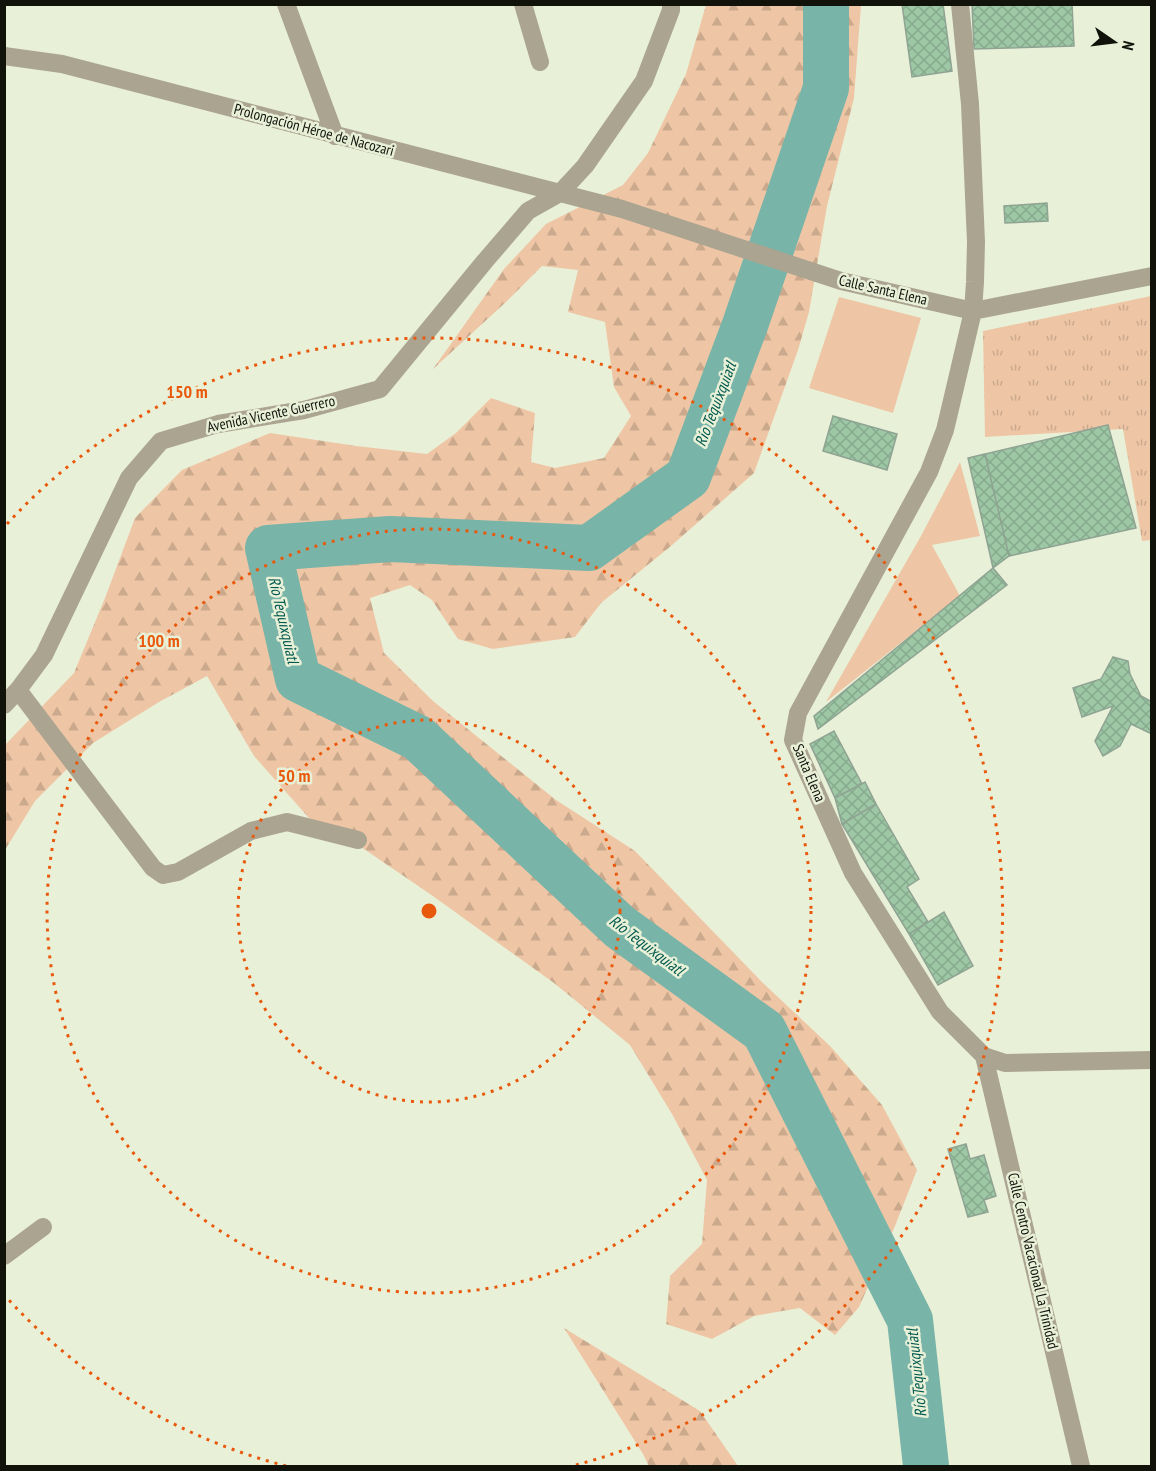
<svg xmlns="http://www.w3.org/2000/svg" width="1156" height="1471" font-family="'PT Sans Narrow',sans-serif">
<defs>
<pattern id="grass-tufts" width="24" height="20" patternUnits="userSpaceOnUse" patternTransform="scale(1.5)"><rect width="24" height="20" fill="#eec6a5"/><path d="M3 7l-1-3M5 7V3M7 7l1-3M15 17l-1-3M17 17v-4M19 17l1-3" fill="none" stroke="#cba98d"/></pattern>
<pattern id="forest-firs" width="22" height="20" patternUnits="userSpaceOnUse" patternTransform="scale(1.5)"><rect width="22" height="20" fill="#eec6a5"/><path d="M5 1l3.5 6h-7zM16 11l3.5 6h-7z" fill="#cba98d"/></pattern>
<pattern id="building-cross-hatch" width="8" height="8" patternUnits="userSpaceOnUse" patternTransform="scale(1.5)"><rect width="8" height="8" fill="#9dc7a5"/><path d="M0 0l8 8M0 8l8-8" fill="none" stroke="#86aa8d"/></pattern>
</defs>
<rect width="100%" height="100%" fill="#e9f0d8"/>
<path fill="url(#grass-tufts)" d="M1151,296v244l-9,1 -19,-112 -138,8 -2,-106z"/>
<path fill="url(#forest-firs)" d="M706,5h155l-7,93 -27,108 -18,106 -11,38 -44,123 -83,73 -70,57 -26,34 -82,12 -35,-10 -26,-39 -22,-15 -40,13 14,55 49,48 123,99 79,51 128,132 67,63 52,59 35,65 -22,56 -36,81 -24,28 -35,-27 -46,8 -42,23 -46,-15 4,-48 32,-32 5,-64 -35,-66 -42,-69 -76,-62 -124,-89 -66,-45 -55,-31 -55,-62 -47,-80 -48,26 -66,41 -58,58 -30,49v-105l69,-72 31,-75 30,-80 47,-48 88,-37 86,13 71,8 29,-21 35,-35 44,15 -4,49 24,6 49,-10 27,-42 -17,-29 -9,-65 -37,-10 10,-42 -36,-4 -36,36 -73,67 71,-100 42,-45 77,-39 25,-32 38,-79z
M564,1328l136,83 38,55h-89l-6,-12z"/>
<path fill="#eec6a5" d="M839,297l82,21 -28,95 -84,-25z
M960,462l20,74 -48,9 28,51 -134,106 95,-166z"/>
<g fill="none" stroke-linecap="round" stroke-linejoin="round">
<path stroke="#79b4a8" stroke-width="46" d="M826,4v84l-81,237 -57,152 -99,71 -199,-9 -122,9 30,131 120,59 202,189 144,104 146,289 16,146"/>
</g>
<path fill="url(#building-cross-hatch)" stroke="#8fa393" stroke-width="1.5" d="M902,4h41l9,67 -40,6z
M972,4h100l2,42 -100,3z
M1047,203l1,18 -43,2 -1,-17z
M833,416l64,18 -10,36 -64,-19z
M1108,425l28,103 -127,28 -24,-102z
M985,454l24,102 -16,12 -25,-110z
M993,568l14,17 -189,144 -4,-13z
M1113,657l15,4 2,13 11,22 11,6v32l-21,-10 -11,22 -17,10 -8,-15 18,-35 -31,11 -9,-29 28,-9z
M834,731l28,53 -27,14 -25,-54z
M865,782l11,22 -34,20 -7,-26z
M876,804l43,75 -12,8 21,35 -19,12 -67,-110z
M944,912l29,54 -35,19 -29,-51z
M966,1144l4,15 14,-4 12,41 -12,4 4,12 -20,5 -20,-68z"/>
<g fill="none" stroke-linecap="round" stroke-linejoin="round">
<path stroke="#aba491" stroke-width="18" d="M286,4l49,132
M523,4l17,58
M960,4l10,100 6,138 -1,40 -2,29 -19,81 -9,38 -16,42 -131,241 -5,27 60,133 87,139 44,44 21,7 147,-3
M4,56l58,8 560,145 219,72 132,30 179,-35
M18,690l135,178 10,7 15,-3 73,-41 36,-9 71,18
M4,705l14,-15 26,-35 85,-177 32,-37 57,-17 86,-14 76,-21 105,-128 43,-50 32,-18 25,-27 59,-85 27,-71v-6
M984,1056l97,410
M4,1256l39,-29"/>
</g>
<g fill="none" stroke="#e8590c" stroke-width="3" stroke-dasharray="3 6">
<circle cx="429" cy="911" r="191"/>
<circle cx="429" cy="911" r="382"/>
<path d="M286 1466A573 573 0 0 1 7 1298M7 524A573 573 0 1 1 572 1466"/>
</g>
<g text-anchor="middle" stroke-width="5" stroke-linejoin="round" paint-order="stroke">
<g font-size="15" fill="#11130b" stroke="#e9f0d8">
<text transform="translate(314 130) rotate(15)" y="5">Prolongación Héroe de Nacozari</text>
<text transform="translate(883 290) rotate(13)" y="5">Calle Santa Elena</text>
<text transform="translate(271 414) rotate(-12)" y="5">Avenida Vicente Guerrero</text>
<text transform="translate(809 773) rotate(67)" y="5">Santa Elena</text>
<text transform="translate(1033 1261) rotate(77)" y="5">Calle Centro Vacacional La Trinidad</text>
</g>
<g font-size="16" font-style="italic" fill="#00594e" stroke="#e9f0d8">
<text transform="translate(715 404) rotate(-69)" y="6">Río Tequixquiatl</text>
<text transform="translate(284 620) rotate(77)" y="6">Río Tequixquiatl</text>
<text transform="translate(647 945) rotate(37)" y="6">Río Tequixquiatl</text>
<text transform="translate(916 1373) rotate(-96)" y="6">Río Tequixquiatl</text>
</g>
</g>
<circle cx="429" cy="911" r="9" fill="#e8590c" stroke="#e9f0d8" stroke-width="3"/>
<g font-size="18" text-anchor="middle" font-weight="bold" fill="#e8590c" stroke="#e9f0d8" stroke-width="5" stroke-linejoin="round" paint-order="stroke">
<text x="187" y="398">150 m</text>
<text x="159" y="647">100 m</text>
<text x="294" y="782">50 m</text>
</g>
<rect width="1156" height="1471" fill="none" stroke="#11130b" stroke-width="12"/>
<g transform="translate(1114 42) rotate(104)" stroke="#e9f0d8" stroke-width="4.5" paint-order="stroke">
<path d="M0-4.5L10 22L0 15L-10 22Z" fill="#11130b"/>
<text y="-9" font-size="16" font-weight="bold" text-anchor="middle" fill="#11130b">N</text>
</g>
</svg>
